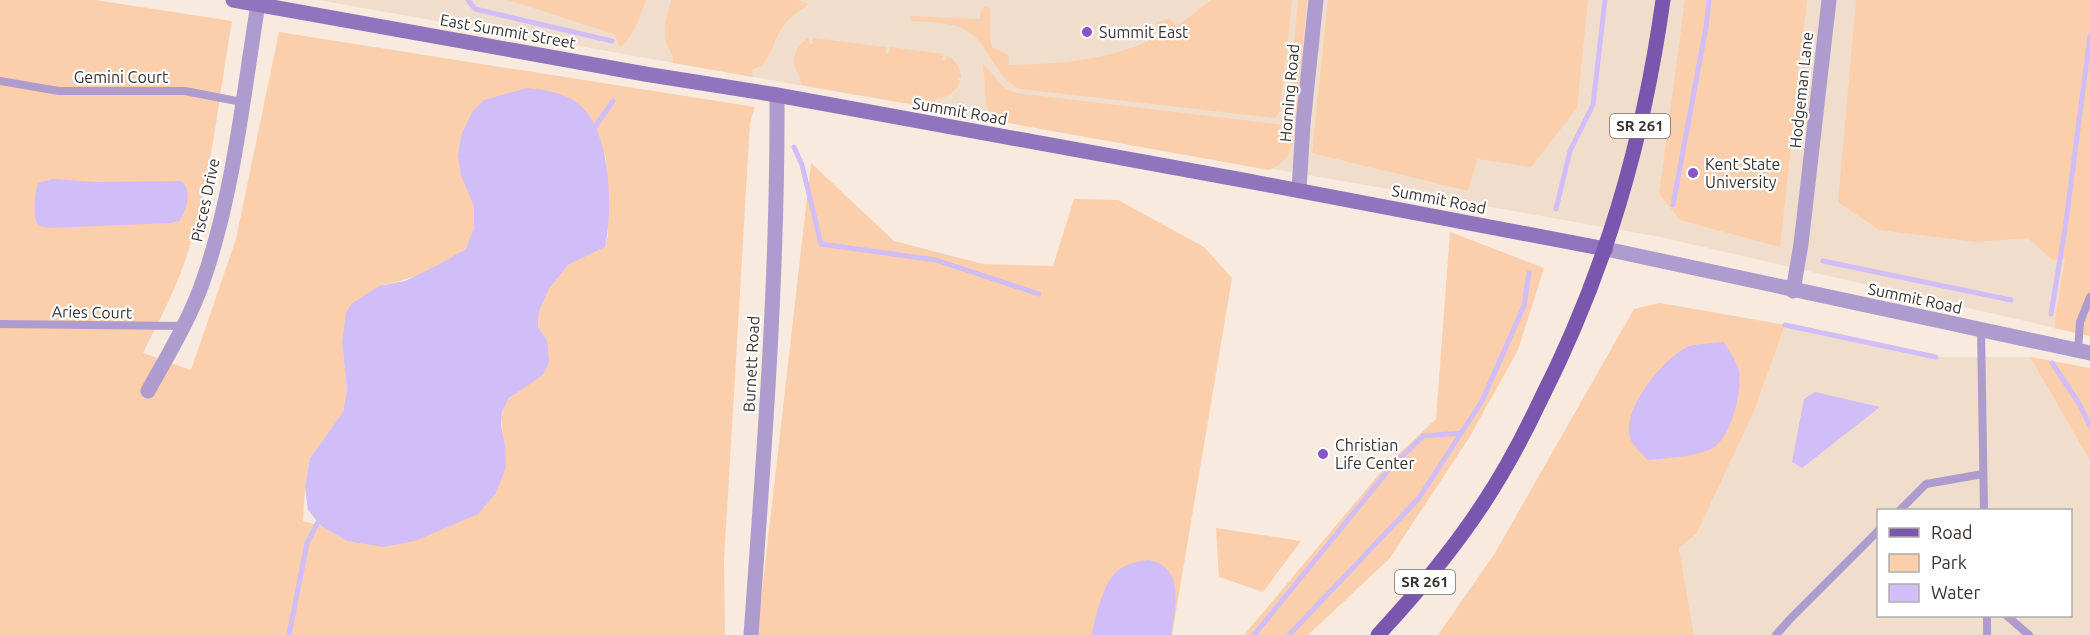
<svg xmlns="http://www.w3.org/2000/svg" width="2090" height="635" font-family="Ubuntu,sans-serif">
<rect width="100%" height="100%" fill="#f8eade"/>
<path fill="#f1ddcc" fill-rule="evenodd" d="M318,0h1772v336l-430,-99z
M1785,325l151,32h94l60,104v174h-396l-15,-87 18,-15 56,-119zM1878,510h192v106h-192z"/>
<path fill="#fbcfab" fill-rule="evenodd" d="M0,0h95l137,21c-14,80 -21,163 -47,240 -11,32 -27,62 -42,92l48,17 45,-131 43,-207 476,75 -5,16 -26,438 1,74h-725zM552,91l31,18 23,49 2,77 -3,12 -37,18 -19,24 -10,22 -1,16 9,13 -4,35c-34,22 -48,25 -38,69l-158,97 -26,-15 -18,-5 2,-34 5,-29 33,-46 4,-23 -5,-48 37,-55c29,-6 62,-17 85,-36 10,-8 13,-32 10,-44 -2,-10 -9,-20 -13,-30z
M508,0h138c-7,18 -11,36 -26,47l-6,-13z
M671,0h126l11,3 -2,4c-14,7 -25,19 -31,34 -6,15 -7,22 -23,29l1,7 -80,-14c1,-9 -3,-11 -6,-18 -5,-14 1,-32 4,-45z
M1211,0h81l-12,111 -5,7 -255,-29c-27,-11 -31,-49 -58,-61 -15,-6 -34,-6 -51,-7l-2,-5 71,3 1,-9 4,-4 3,1 2,2v27l2,11 17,8v10c53,-1 104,-5 152,-30l-5,-8 1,-5 13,-4 6,9z
M1298,0h9l-11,120 -9,-1z
M1328,0h260l-11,108 -46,59 -54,-8 -9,32 -156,-38z
M1685,0h122l-27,247 -100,-27 -21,-26z
M1856,0h234v336l-36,-8 11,-69 -13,1 -24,-22 -52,4 -97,-12 -41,-28z
M809,38l1,6h3v-6l73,9v7l3,-1 1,-6 54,7 -2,6 3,1 2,-6c8,6 14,12 14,23l-5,-1 4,4c-4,11 -12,16 -24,18l-3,9 -132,-23c0,-8 -3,-11 -6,-18 -4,-11 4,-25 14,-29z
M983,63l20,24 12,6 279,33c-1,21 -4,36 -25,44l-278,-50v-6l-5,-9z
M811,163l83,78 89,23 70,2 21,-67 44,1 86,47 28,31 -60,357h-415z
M1450,232l94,36 -26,82 -49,88 -80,121 -81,76h-64l142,-169 50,-47z
M1660,303l125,22 -32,89 -56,119 -18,15 15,87h-256l57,-82 139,-244z
M2030,357l60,11v93z
M1216,528l85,13 -38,51 -44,-15z"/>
<path fill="#d1bdf7" d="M527,88c20,2 41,5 56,20 28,28 30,103 22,139l-37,18 -19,24 -10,22 -1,16 9,13 2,22 -6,13 -34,23 -7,14 -1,14 4,18 1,23 -10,26 -18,21 -63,27 -32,6 -36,-6 -26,-15 -13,-16 -3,-23 5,-29 33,-46 4,-23 -5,-47 4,-29 5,-9 28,-18 26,-5 35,-17 26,-15 8,-21v-22l-13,-30 -3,-20 4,-23 11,-22 11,-11z
M53,179l44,3 83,-1c13,6 7,30 -1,40l-9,2 -122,5c-3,-1 -8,-2 -10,-4 -6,-7 -3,-33 0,-41z
M1724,342c4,8 13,19 15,29 3,22 -8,70 -30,79 -19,7 -41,8 -61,10 -7,-7 -17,-15 -19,-26 -4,-28 34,-75 58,-87 10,-4 26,-4 37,-5z
M1815,392l65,15 -78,61 -10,-6 12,-63z
M1148,560c37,6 28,47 23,75h-79c3,-17 11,-51 24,-63 9,-8 20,-10 32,-12z"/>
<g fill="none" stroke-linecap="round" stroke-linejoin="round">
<path stroke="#d1bdf7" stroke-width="5" d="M468,0l7,9 137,32
M595,127l18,-26
M794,147l8,18 19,79 115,16 103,34
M1673,205l33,-178 3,-27
M1556,209l14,-58 23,-46 12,-105
M1823,261l188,39
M2051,314l14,-85 25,-193
M1785,325l151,32
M2052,363l28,42 10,21
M289,635l18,-92 11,-21
M1254,635l137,-168 32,-31 38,-3
M1289,635l130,-137 63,-97 42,-95 5,-33"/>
<path stroke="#ae9cce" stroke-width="8" d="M0,81l59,10h126l57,11
M0,324l183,2
M1981,331l3,179
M2078,351l2,-29 10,-25
M1900,510l26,-26 57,-10
M1987,616v19
M2007,616l22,19
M1776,635l14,-16 88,-88"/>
<path stroke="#ae9cce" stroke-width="15" d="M1793,291l8,-47 28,-244
M148,391c20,-36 42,-72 55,-110 31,-89 40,-185 55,-277
M751,635c13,-180 27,-360 26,-540"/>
<path stroke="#ae9cce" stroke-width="15" d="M1299,190l4,-66 13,-124
M1606,249l484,104"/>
<path stroke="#9074bd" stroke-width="15" d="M233,0l412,74 132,21 471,86 358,68"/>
<path stroke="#7b56af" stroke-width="15" d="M1378,635c38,-41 74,-84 105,-131 22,-33 40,-67 57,-103 65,-128 103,-258 123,-401"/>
</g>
<g fill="#8854cc" stroke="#fff" stroke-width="2">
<circle cx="1087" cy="32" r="6"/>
<circle cx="1693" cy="173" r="6"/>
<circle cx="1323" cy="454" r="6"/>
</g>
<g text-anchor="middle" stroke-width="4.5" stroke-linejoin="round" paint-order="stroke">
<g fill="#fff" stroke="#74706d" stroke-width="1.5">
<rect x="1610" y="114" width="60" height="24" rx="4.5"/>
<rect x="1395" y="570" width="60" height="24" rx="4.5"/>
</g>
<g font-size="15" font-weight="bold" fill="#38322e">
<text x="1640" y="131">SR 261</text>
<text x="1425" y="587">SR 261</text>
</g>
<g font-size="16" fill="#38322e" stroke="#fff">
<text transform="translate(508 31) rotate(10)" y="6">East Summit Street</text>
<text x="121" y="83">Gemini Court</text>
<text transform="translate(1801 90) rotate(-84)" y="6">Hodgeman Lane</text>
<text transform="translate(1289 93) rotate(-85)" y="6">Horning Road</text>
<text transform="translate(960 111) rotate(10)" y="6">Summit Road</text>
<text transform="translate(1439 199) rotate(11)" y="6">Summit Road</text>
<text transform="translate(205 200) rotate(-78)" y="6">Pisces Drive</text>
<text transform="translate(1915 298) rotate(12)" y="6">Summit Road</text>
<text transform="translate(92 312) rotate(1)" y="6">Aries Court</text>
<text transform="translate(751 364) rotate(-87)" y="6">Burnett Road</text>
</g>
<g font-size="16" fill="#38322e" stroke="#fff" text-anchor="start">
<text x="1099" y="38">Summit East</text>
<text x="1705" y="170">Kent State<tspan x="1705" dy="18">University</tspan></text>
<text x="1335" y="451">Christian<tspan x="1335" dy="18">Life Center</tspan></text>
</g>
</g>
<rect x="1877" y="509" width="195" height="108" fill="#ffffff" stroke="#afadab" stroke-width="1.5"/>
<rect x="1889" y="528" width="30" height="9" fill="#7b56af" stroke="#afadab" stroke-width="1.5"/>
<text x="1931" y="539" font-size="18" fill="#38322e">Road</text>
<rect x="1889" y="554" width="30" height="18" fill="#fbcfab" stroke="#afadab" stroke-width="1.5"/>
<text x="1931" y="569" font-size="18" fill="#38322e">Park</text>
<rect x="1889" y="584" width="30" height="18" fill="#d1bdf7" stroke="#afadab" stroke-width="1.5"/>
<text x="1931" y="599" font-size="18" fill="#38322e">Water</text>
</svg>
